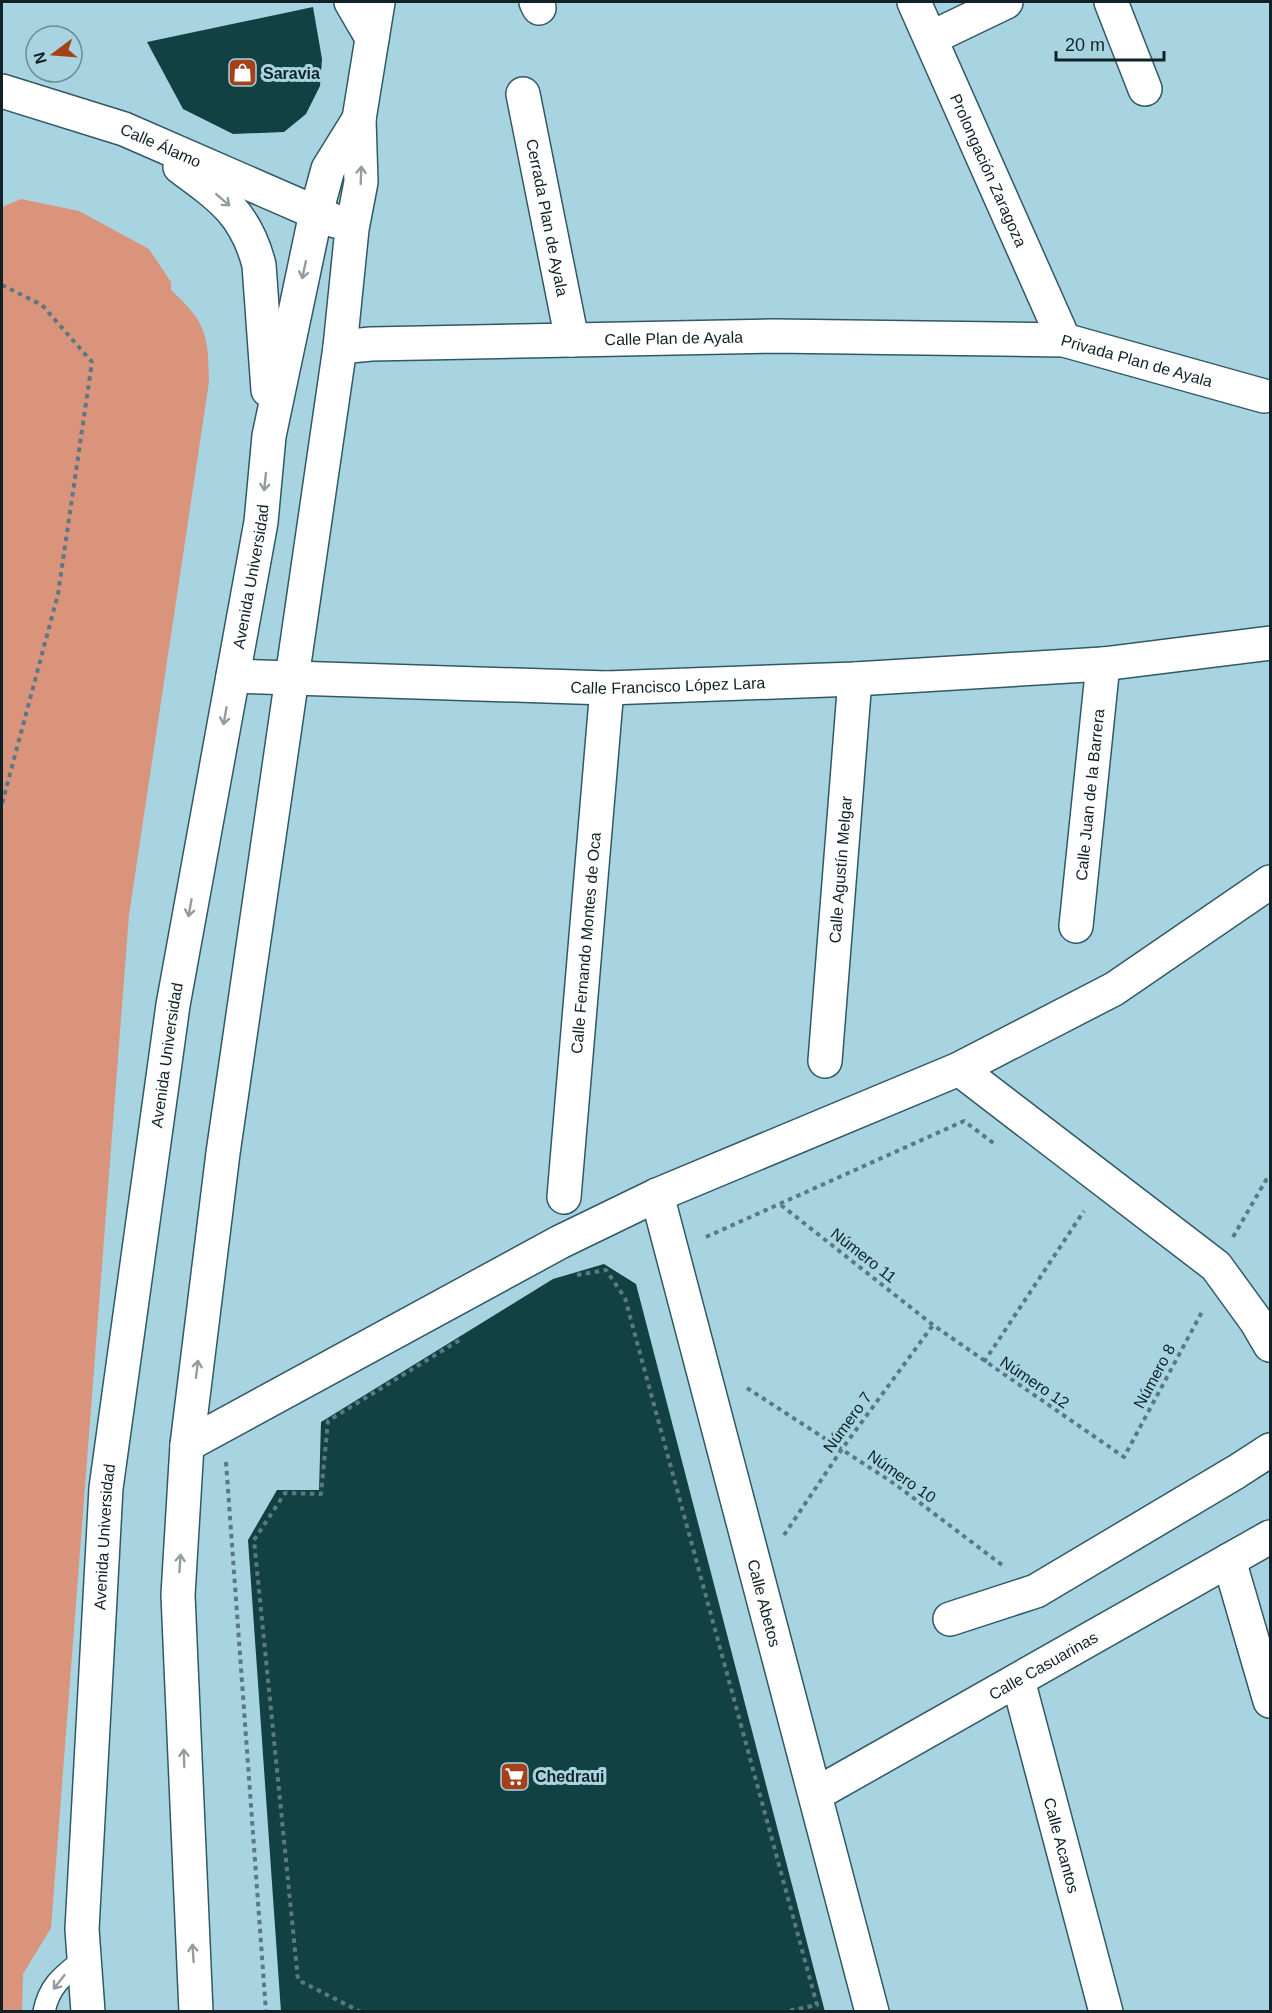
<svg xmlns="http://www.w3.org/2000/svg" width="1272" height="2013" font-family="Arial,sans-serif">
<rect width="100%" height="100%" fill="#a8d4e2"/>
<path fill="#da947c" d="M21,199l58,12 70,38 22,33v8c36,33 37,45 38,92l-80,533 -78,1013 -28,46 -1,37 -20,1v-1805z"/>
<path fill="#114143" d="M313,7l9,52 -2,27 -14,28 -22,18 -51,2 -50,-25 -36,-67z
M604,1264l32,20 189,728h-544l-33,-472 29,-50h42l2,-68 232,-143z"/>
<g fill="none" stroke-linecap="round" stroke-linejoin="round">
<defs>
<path id="service" d="M44,2012c5,-27 20,-37 40,-53"/>
<g id="minor">
<path d="M351,2l21,36"/>
<path d="M536,2l3,6"/>
<path id="s1" d="M914,2l150,338"/>
<path d="M1111,2l34,87"/>
<path d="M931,38l75,-36"/>
<path id="s2" d="M523,94l49,246"/>
<path id="s3" d="M340,347l31,-3 402,-8 291,4 200,56"/>
<path id="s4" d="M233,676l374,12 248,-9 248,-15 167,-21"/>
<path id="s5" d="M1076,926l27,-262"/>
<path id="s6" d="M825,1061l30,-382"/>
<path d="M959,1069l257,197 40,55 14,24"/>
<path id="s7" d="M657,1195l215,817"/>
<path id="s8" d="M564,1197l43,-509"/>
<path d="M187,1445l373,-203 97,-47 302,-126 155,-80 156,-107"/>
<path d="M1229,1560l41,141"/>
<path d="M950,1619l86,-28 200,-119 34,-22"/>
<path id="s9" d="M1018,1680l88,332"/>
<path id="s10" d="M816,1794l454,-257"/>
</g>
<g id="secondary">
<path id="s11" d="M2,91l122,38 211,92"/>
<path d="M180,167c41,30 66,47 79,98l9,125"/>
<path id="s12" d="M88,2012l-6,-83 24,-441 67,-483 88,-483 8,-86 47,-223 12,-44 31,-50"/>
<path d="M196,2012l-18,-417 9,-150 36,-292 117,-806 12,-118 9,-47 -2,-63 19,-117"/>
</g>
</defs>
<use href="#service" stroke="#305965" stroke-width="24"/>
<use href="#minor" stroke="#305965" stroke-width="36"/>
<use href="#secondary" stroke="#305965" stroke-width="36"/>
<path stroke="#5b7983" stroke-width="4" stroke-dasharray="4.5 4.5" stroke-linecap="butt" d="M2,285l40,20 50,57 -34,232 -56,210
M781,1205l152,120 191,132 79,-147
M706,1237l258,-116 32,24
M1233,1237l33,-57 4,-1
M577,1275l29,-5 19,28 192,707 -33,7
M984,1362l100,-151
M747,1388l148,96 107,81
M226,1462l40,550
M784,1535l58,-86 91,-124
M361,2012l-63,-32 -44,-440 31,-47 36,1 7,-73 135,-83"/>
<use href="#service" stroke="#fff" stroke-width="21"/>
<use href="#minor" stroke="#fff" stroke-width="33"/>
<use href="#secondary" stroke="#fff" stroke-width="33"/>
</g>
<defs><path id="oneway-shaft" d="M-6 0H5M1.5-3L5.5 0L1.5 3" fill="none" stroke-width="1.6" stroke-linecap="round" stroke-linejoin="round" transform="scale(1.5)"/></defs>
<g stroke="#939c9e">
<use href="#oneway-shaft" transform="translate(361 175) rotate(-88)"/>
<use href="#oneway-shaft" transform="translate(223 200) rotate(41)"/>
<use href="#oneway-shaft" transform="translate(304 270) rotate(102)"/>
<use href="#oneway-shaft" transform="translate(265 482) rotate(96)"/>
<use href="#oneway-shaft" transform="translate(225 716) rotate(100)"/>
<use href="#oneway-shaft" transform="translate(190 908) rotate(100)"/>
<use href="#oneway-shaft" transform="translate(197 1369) rotate(-83)"/>
<use href="#oneway-shaft" transform="translate(180 1563) rotate(-86)"/>
<use href="#oneway-shaft" transform="translate(184 1758) rotate(-92)"/>
<use href="#oneway-shaft" transform="translate(193 1953) rotate(-94)"/>
<use href="#oneway-shaft" transform="translate(59 1982) rotate(128)"/>
</g>
<defs>
<symbol id="shop-square" viewBox="-11 -11 22 22"><rect x="-9" y="-9" width="18" height="18" rx="4" fill="#a64019" stroke="#a8d4e2"/><path d="M-5-2.5h2.3a2.7 3.5 0 0 1 5.4 0H5L5.5 6h-11ZM-1.5-2.5h3a1.5 2.3 0 0 0-3 0Z" fill="#fff"/></symbol>
<symbol id="supermarket-square" viewBox="-11 -11 22 22"><rect x="-9" y="-9" width="18" height="18" rx="4" fill="#a64019" stroke="#a8d4e2"/><path d="M-6-5.5h2.5l.6 2H6L4.5 2H-2.5L-4.4-4H-6ZM-1.5 3.2a1.3 1.3 0 1 0 .1 0ZM3 3.2a1.3 1.3 0 1 0 .1 0Z" fill="#fff"/></symbol>
</defs>
<g fill-rule="evenodd">
<use href="#shop-square" x="226" y="56" width="33" height="33"/>
<use href="#supermarket-square" x="498" y="1760" width="33" height="33"/>
</g>
<g text-anchor="middle" stroke-width="6" stroke-linejoin="round" paint-order="stroke">
<g font-size="16" font-weight="bold" fill="#102227" stroke="#a8d4e2" text-anchor="start">
<text x="263" y="79">Saravia</text>
<text x="535" y="1782">Chedraui</text>
</g>
<g font-size="16" fill="#102227" stroke="#a8d4e2">
<text dy="6" stroke="none"><textPath href="#s11" startOffset="168">Calle Álamo</textPath></text>
<text dy="6" stroke="none"><textPath href="#s1" startOffset="184">Prolongación Zaragoza</textPath></text>
<text dy="6" stroke="none"><textPath href="#s2" startOffset="126">Cerrada Plan de Ayala</textPath></text>
<text dy="6" stroke="none"><textPath href="#s3" startOffset="334">Calle Plan de Ayala</textPath></text>
<text dy="6" stroke="none"><textPath href="#s3" startOffset="800">Privada Plan de Ayala</textPath></text>
<text dy="6" stroke="none"><textPath href="#s12" startOffset="1448">Avenida Universidad</textPath></text>
<text dy="6" stroke="none"><textPath href="#s4" startOffset="435">Calle Francisco López Lara</textPath></text>
<text dy="6" stroke="none"><textPath href="#s5" startOffset="132">Calle Juan de la Barrera</textPath></text>
<text dy="6" stroke="none"><textPath href="#s6" startOffset="192">Calle Agustín Melgar</textPath></text>
<text dy="6" stroke="none"><textPath href="#s8" startOffset="255">Calle Fernando Montes de Oca</textPath></text>
<text dy="6" stroke="none"><textPath href="#s12" startOffset="962">Avenida Universidad</textPath></text>
<text transform="translate(864 1255) rotate(38)" y="6">Número 11</text>
<text transform="translate(1154 1376) rotate(-62)" y="6">Número 8</text>
<text transform="translate(1035 1382) rotate(34)" y="6">Número 12</text>
<text transform="translate(847 1422) rotate(-54)" y="6">Número 7</text>
<text transform="translate(902 1476) rotate(35)" y="6">Número 10</text>
<text dy="6" stroke="none"><textPath href="#s12" startOffset="476">Avenida Universidad</textPath></text>
<text dy="6" stroke="none"><textPath href="#s7" startOffset="422">Calle Abetos</textPath></text>
<text dy="6" stroke="none"><textPath href="#s10" startOffset="261">Calle Casuarinas</textPath></text>
<text dy="6" stroke="none"><textPath href="#s9" startOffset="171">Calle Acantos</textPath></text>
</g>
</g>
<rect width="1272" height="2013" fill="none" stroke="#102227" stroke-width="6"/>
<g transform="translate(54 54) rotate(254)"><circle r="28" fill="#a8d4e2" stroke="#6b8d97" stroke-width="1.5"/>
<path d="M0-4.5L10 22L0 15L-10 22Z" fill="#a64019"/>
<text y="-9" font-size="16" font-weight="bold" text-anchor="middle" fill="#102227">N</text>
</g>
<path d="M1056 51v9h108v-9" fill="none" stroke="#102227" stroke-width="3"/>
<text x="1065" y="51" font-size="18" fill="#102227" stroke="#a8d4e2" stroke-width="4.5" paint-order="stroke">20 m</text>
</svg>
